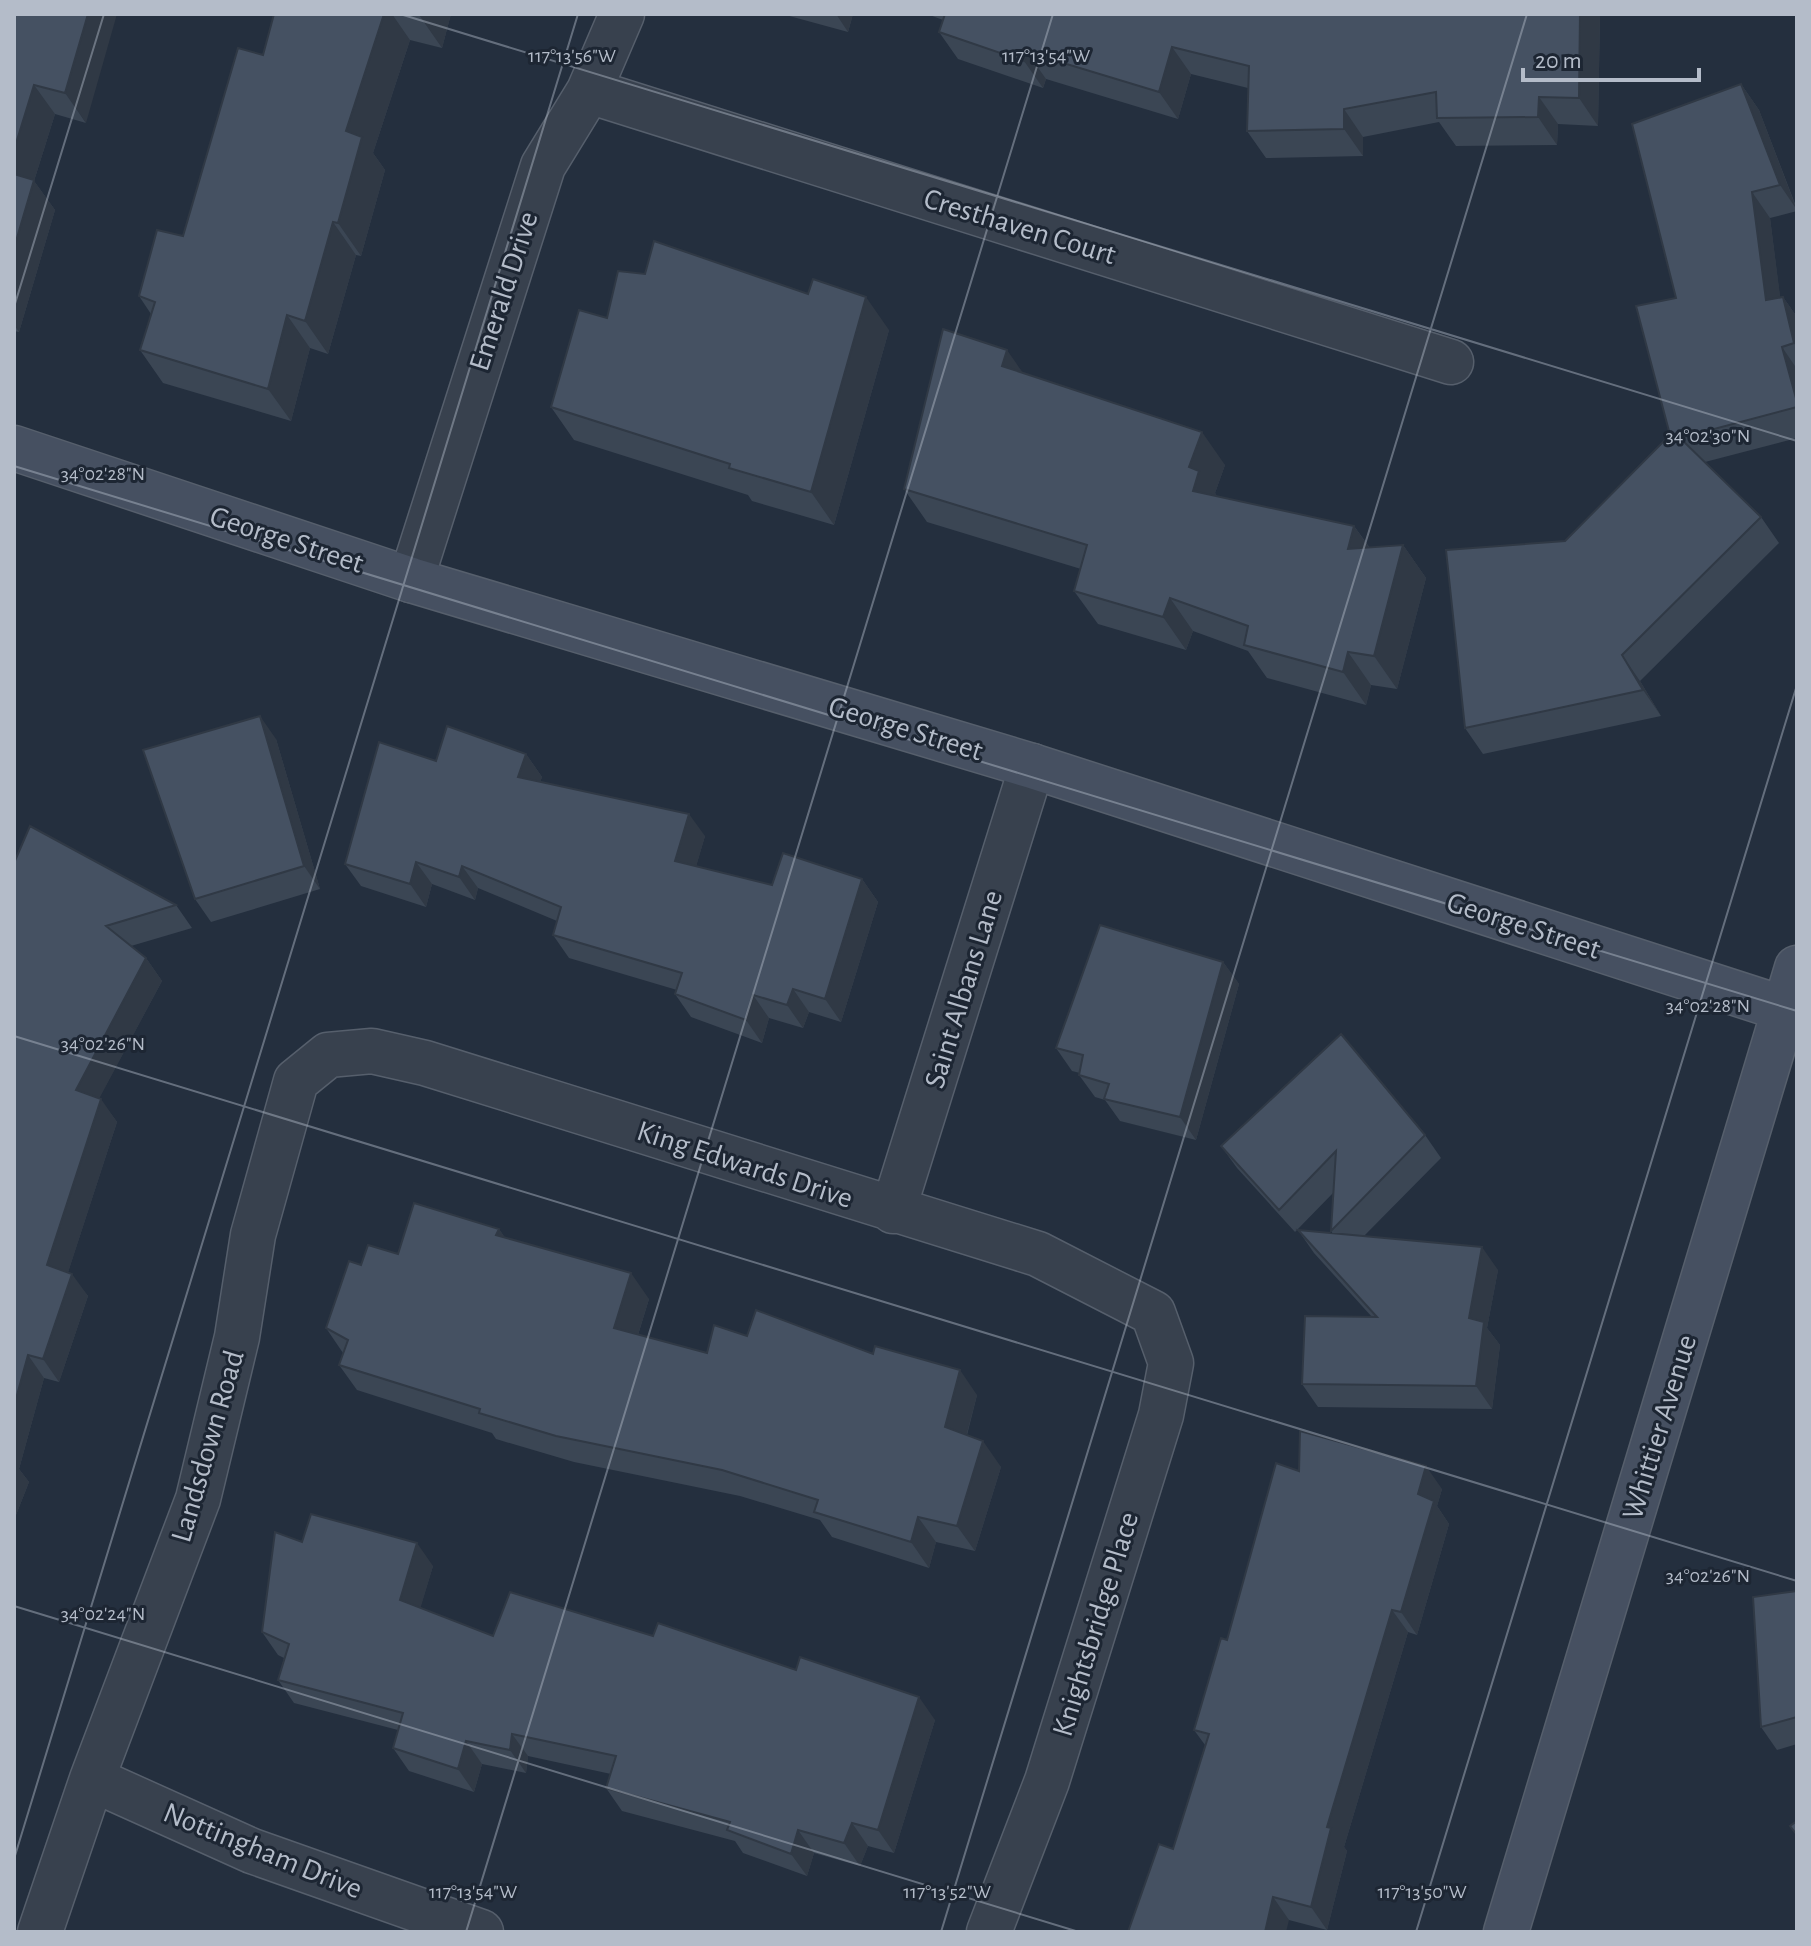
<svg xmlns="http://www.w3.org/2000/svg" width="1811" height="1946" font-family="'Alegreya Sans',sans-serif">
<rect width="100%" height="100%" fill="#242f3e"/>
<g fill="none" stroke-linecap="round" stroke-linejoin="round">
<defs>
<path id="street" d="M589,91l862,271
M411,580l132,-414 46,-75 33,-77
M893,1211l139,-445
M92,1779l160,72 229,81
M40,1932l52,-153 106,-280 39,-162 16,-102 43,-154 32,-26 44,-4 53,12 613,191 115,59 18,50 -10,52 -114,366 -58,151"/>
<path id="secondary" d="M14,448l397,132 621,186 765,247
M1506,1932l291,-964"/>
</defs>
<use href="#street" stroke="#565f6c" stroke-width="47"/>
<use href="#secondary" stroke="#565f6c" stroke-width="47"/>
<use href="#street" stroke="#38414e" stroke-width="44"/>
<use href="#secondary" stroke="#465061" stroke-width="44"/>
</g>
<path fill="#3b4654" d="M14,14l72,109 -31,-9 -21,67 21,29 -36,122 -5,-1z
M274,14h177l-9,34 -32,-8 -37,113 12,17 -24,86 -5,-1 -28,99 -18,-6 -19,73 -128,-38 -23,-33 11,-36 -12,-18 44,-60 80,-181z
M782,14h71l-5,18z
M927,14h673l-2,112 -40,-2 -1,21 -101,1 -17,-24 -76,15v19l-97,2 -19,-27 1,-43 -57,-14 -13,45 -132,-40 -3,9 -85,-29 -19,-27 4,-12z
M1741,84l18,26 38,99v2l-27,7 10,80 3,-1 14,20v121l-92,24 56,55 18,26 -139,138 21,35 -178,38 -18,-26 100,-187 105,-106z
M607,318l282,12 -55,195 -82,-24 -4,-6 -174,-55 -23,-33z
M1023,373l202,92 -10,28 2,3 137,30 16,22 33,-3 23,33 -29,111 -26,-4 -5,20 -99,-27 -19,-27 -55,-20 -7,19 -88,-26 -24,-33 7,-22 -154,-47 -23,-33z
M276,739l44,150 -109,33 -16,-23z
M526,754l16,23 -2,5 165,54 -9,30 76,19 90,-6 16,23 -37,120 -32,-10 -6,16 -34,-10 -7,25 -71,-26 -16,-23 2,-4 -108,-32 -16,-23 4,-14 -79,-33 -3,12 -43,-16 -6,23 -65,-21 -16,-22 91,-103z
M30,826l146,79 16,23 -61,18 15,12 16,23 -63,117 18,24 -49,150 20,24 -29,86 -15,-4 -25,91 10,13 -15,38z
M1223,962l16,22 -43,156 -76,-19 -15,-21 -10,-3 -16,-22 1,-2 -8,-2 -16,-23z
M1425,1135l16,23 -77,78 134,34 -11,58 13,17 -8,64 -174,-2 -16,-23 70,-67 -58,-64 -16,-23 35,4 -2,-3 2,-38 -38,39 -58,-64 -16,-22z
M499,1229l6,9 144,61 -11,36 69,18 40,-17 230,59 -10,40 34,32 -26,84 -39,-9 -7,26 -97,-31 -12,-17 -80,-24 -166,-34 -78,-23 -4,-6 -135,-43 -18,-25 4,-12 -17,-25 35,-63z
M1299,1471l143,18 -5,17 12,18 -32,111 -9,-3 -64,215 3,4 -20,79 -38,-10 -116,-71 32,-104 -11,-15 33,-90z
M302,1542l131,24 -13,42 73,28h160l282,84 -41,133 -26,-7 -8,20 -46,-13 -7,23 -64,-23 -8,-12 -113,-30 -16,-23 5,-14 -83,-18 -2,17 -44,-9 -8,28 -65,-21 -16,-23 5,-18 -104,-27 -16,-23 6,-22 -6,-3 -16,-23z
M1797,1591v153l-20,6 -16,-23z"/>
<path fill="#303945" d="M88,14h29l-31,109 -21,-30z
M384,14h8l18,26 -37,113 12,17 -24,86 -23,-33 8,-92z
M419,14h32l-9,34 -23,-33z
M836,14h17l-5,18z
M1580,14h20l-2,112 -19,-28z
M1172,47l19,27 -13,45 -19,-27z
M1027,52l19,27 -3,9 -19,-27z
M1741,84l18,26 38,100 -17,-25z
M34,85l21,29 -21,67 21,29 -36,122 -5,-7v-175z
M1539,97l19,27 -1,21 -19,-28z
M1344,109l19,28v19l-19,-27z
M1752,192l18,26 14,108 -18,-26z
M333,222l23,33 -28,99 -23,-33z
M866,297l23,33 -55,195 -23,-33z
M1783,297l14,20v31l-3,-5z
M287,315l23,33 -19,73 -23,-32z
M1782,347l15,22v33z
M1007,350l23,33 -28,-17z
M1202,432l23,33 -10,28 7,11 -29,-13 -4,-24z
M1354,526l23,33 -29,-10z
M1403,545l23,33 -29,111 -23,-33z
M1170,598l23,33 -7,19 -23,-33z
M1348,652l23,33 -5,20 -23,-33z
M1622,655l18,26 21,35 -18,-26z
M260,716l16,23 44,150 -16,-23z
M526,754l16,23 -8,23 -16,-23z
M689,814l16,22 -14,48 -16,-23z
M416,862l16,22 -6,23 -16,-23z
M462,866l16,22 -3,12 -16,-23z
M862,879l16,23 -37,120 -16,-23z
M146,958l16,23 -70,131 -16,-22z
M1223,962l16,22 -43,156 -16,-23z
M793,989l16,23 -6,16 -16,-23z
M753,995l16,23 -7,25 -16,-23z
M101,1099l16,23 -54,166 -16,-23z
M499,1229l17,25 -20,-19z
M1482,1247l16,23 -11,58 13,17 -8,64 -16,-23 -7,-68z
M631,1273l18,26 -17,55 -18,-26z
M72,1274l16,22 -29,86 -16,-23z
M28,1355l16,23 -25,91 10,13 -15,38v-114z
M960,1370l17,25 -15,57 -17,-25z
M983,1441l18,26 -26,84 -18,-25z
M1426,1466l16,23 -5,17 12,18 -32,111 -16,-23 17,-118z
M918,1517l18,25 -7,26 -18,-26z
M417,1543l16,23 -17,57 -16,-23z
M1392,1610l16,22 -64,215 3,4 -20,79 -16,-23 16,-80z
M919,1697l16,23 -41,133 -16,-23z
M512,1734l16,22 -2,17 -16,-23z
M466,1741l16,23 -8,28 -16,-23z
M852,1823l16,23 -8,20 -16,-23z
M798,1830l16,23 -7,23 -16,-22z
M1273,1897l16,23 -3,12h-21z"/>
<path fill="#455162" stroke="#303945" stroke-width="2" d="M14,14h74l-23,79 -31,-8 -20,65z
M274,14h110l-38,117 16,6 -24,86 -5,-1 -28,99 -18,-6 -19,74 -128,-39 15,-48 -16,-6 18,-66 26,6 55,-188 25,7z
M945,14h635l-1,84 -40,-1 -1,20 -101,1 -1,-26 -92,17v20l-97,2 2,-65 -77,-19 -13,45 -132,-40 -3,9 -85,-29z
M1741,84l39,101 -28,7 14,108 17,-3 11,46 -12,4 15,55v5l-117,31 81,79 -139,138 21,35 -178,38 -19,-178 119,-9 105,-106 -34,-129 40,-8 -44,-174z
M14,174l20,6 -20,68z
M654,241l154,53 5,-15 53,18 -55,195 -82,-24 1,-4 -179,-57 28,-97 28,8 11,-47 27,3z
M943,329l64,21 -5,16 200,66 -13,35 10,4 -6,20 161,35 -6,23 55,-4 -29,111 -26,-4 -5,20 -99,-27 4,-19 -78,-28 -7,19 -89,-26 13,-46 -183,-56z
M260,716l44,150 -109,33 -52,-149z
M447,726l79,28 -8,23 171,37 -14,47 97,24 11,-32 79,26 -37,120 -32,-10 -6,16 -34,-10 -7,25 -71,-26 7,-21 -129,-38 8,-28 -99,-41 -3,11 -43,-15 -6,22 -65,-20 34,-122 57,19z
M30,826l146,79 -70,21 40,32 -70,132 25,9 -54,166 25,9 -29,85 -15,-4 -14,51v-543z
M1100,925l123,37 -43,155 -76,-18 5,-15 -30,-9 4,-20 -27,-7z
M1341,1034l84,101 -94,96 5,-80 -57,59 -58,-64z
M414,1203l85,26 -3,6 135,38 -17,55 93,25 7,-28 33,11 9,-26 117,44 2,-8 85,24 -15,57 38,14 -26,85 -39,-9 -7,25 -97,-30 4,-12 -96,-30 -166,-34 -77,-23 1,-4 -141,-44 9,-25 -22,-12 23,-67 12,4 7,-20 30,9z
M1298,1230l184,17 -13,71 15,4 -8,64 -174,-2 3,-68 72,1z
M1300,1431l126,35 -8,28 16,7 -33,111 -9,-2 -65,217 4,1 -20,79 -38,-10 -8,35h-137l31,-88 14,5 36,-115 -15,-4 27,-92 6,2 49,-177 23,8z
M311,1514l106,29 -17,57 93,36 17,-44 143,44 5,-13 138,47 4,-13 119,40 -41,133 -26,-7 -8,20 -46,-13 -7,24 -64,-24 3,-8 -124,-34 10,-32 -104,-22 -2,16 -44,-9 -8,28 -65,-21 10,-35 -125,-33 11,-36 -27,-12 13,-100 27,10z
M1797,1591v126l-36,10 -8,-130z
M1797,1821v14l-7,-9z"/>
<path fill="none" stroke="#b4bcc9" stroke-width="2" stroke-opacity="0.45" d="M400,14l1397,427M14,307l90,-293M14,466l1783,545M14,1036l1783,545M14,1606l1065,326M14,1859l564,-1845M466,1932l587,-1918M941,1932l586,-1918M1416,1932l381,-1247"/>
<g text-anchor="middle" stroke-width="6" stroke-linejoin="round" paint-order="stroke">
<g font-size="30" fill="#b4bcc9" stroke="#1d2633">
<text transform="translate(1020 226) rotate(17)" y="10">Cresthaven Court</text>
<text transform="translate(503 291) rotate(-72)" y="10">Emerald Drive</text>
<text transform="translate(287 539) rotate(18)" y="10">George Street</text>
<text transform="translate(906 728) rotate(17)" y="10">George Street</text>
<text transform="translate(1524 925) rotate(18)" y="10">George Street</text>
<text transform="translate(963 989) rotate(-73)" y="10">Saint Albans Lane</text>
<text transform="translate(745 1164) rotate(18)" y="10">King Edwards Drive</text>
<text transform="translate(1659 1427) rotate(-73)" y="10">Whittier Avenue</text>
<text transform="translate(207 1446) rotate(-74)" y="10">Landsdown Road</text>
<text transform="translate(1095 1624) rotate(-73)" y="10">Knightsbridge Place</text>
<text transform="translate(263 1850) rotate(22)" y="10">Nottingham Drive</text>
</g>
</g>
<g font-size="20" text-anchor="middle" fill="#b4bcc9" stroke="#1d2633" stroke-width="6" stroke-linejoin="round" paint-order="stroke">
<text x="572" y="62">117°13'56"W</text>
<text x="1046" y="62">117°13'54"W</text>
<text x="1708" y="442">34°02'30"N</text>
<text x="103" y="480">34°02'28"N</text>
<text x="1708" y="1012">34°02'28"N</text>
<text x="103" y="1050">34°02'26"N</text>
<text x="1708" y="1582">34°02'26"N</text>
<text x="103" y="1620">34°02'24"N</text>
<text x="473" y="1898">117°13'54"W</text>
<text x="947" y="1898">117°13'52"W</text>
<text x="1422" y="1898">117°13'50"W</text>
</g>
<rect width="1811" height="1946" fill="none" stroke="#b4bcc9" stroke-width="32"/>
<path d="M1523 68v12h176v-12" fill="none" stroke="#b4bcc9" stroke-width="4"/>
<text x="1535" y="68" font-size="24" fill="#b4bcc9" stroke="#1d2633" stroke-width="6" paint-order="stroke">20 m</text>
</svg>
